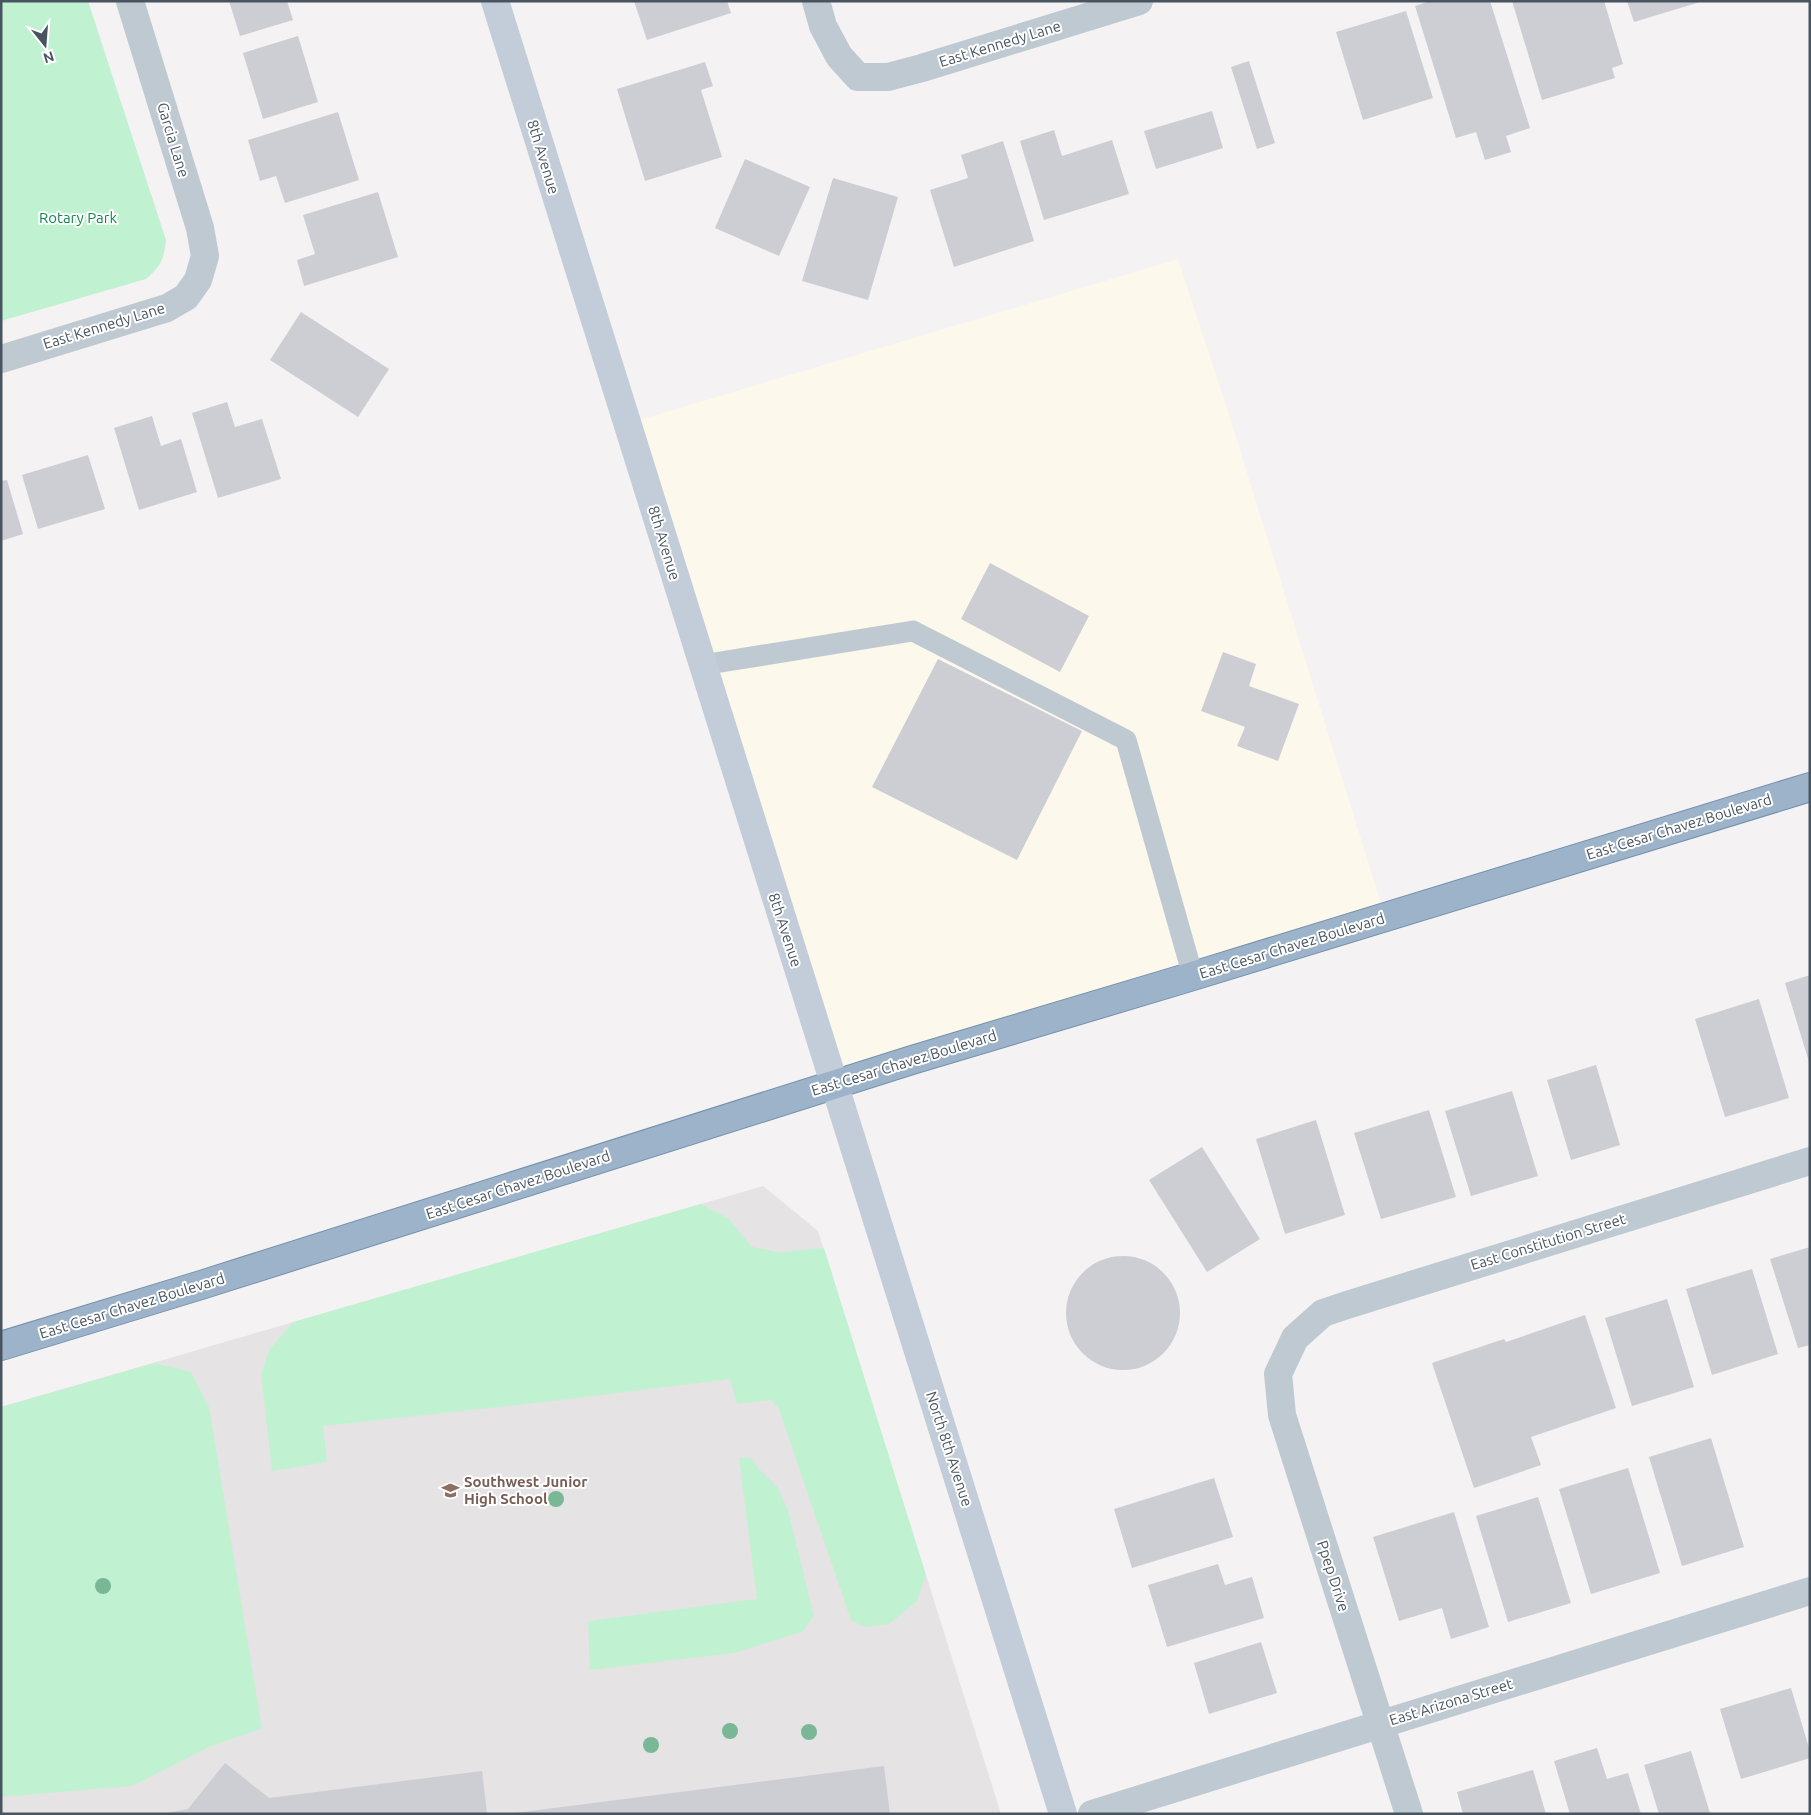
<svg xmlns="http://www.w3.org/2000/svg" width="1811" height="1815" font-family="Ubuntu,sans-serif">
<rect width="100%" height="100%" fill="#f4f2f2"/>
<path fill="#fdf8ec" d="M1178,259l48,146 158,508 -551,172 -207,-661z"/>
<path fill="#e5e3e4" d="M763,1186l55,45 183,583h-1000v-407z"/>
<path fill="#c0f2d2" d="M1,1h87l78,239c-2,19 -5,26 -20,39l-145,42z
M701,1204l28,15 23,28 25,5 47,-4 102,327 -9,26 -28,23 -24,3 -14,-7 -72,-211 -8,-9 -34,4 -7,-25 -186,23 -221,24 4,36 -55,9 -11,-97 8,-24 24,-28z
M155,1363l36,9 18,35 53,321 -53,19 -77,39 -131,11v-390z
M739,1458h12l6,9 21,21 10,22 26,106 -12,16 -68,21 -144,17 -2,-49 169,-22z"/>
<path fill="#ccced4" d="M229,1h58l6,19 -53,16z
M634,1h93l4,12 -84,27z
M1430,1h60l40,127 -24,8 5,16 -26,8 -9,-28 -20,6 -41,-132z
M1512,1h92l19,63 -11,4 3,10 -73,22z
M1627,1h73v1l-66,20z
M1406,11l27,87 -70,22 -27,-88z
M298,36l20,66 -55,17 -20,-66z
M1249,61l26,82 -18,6 -26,-82z
M705,62l8,24 -12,4 21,67 -77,24 -28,-92z
M1212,111l11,37 -67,21 -12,-38z
M338,112l21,68 -74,23 -9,-27 -16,5 -12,-41z
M1054,130l8,26 50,-16 17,54 -85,26 -24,-79z
M1003,141l31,100 -80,26 -24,-77 38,-12 -7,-23z
M745,159l65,28 -31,69 -64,-28z
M833,178l65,19 -30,103 -66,-19z
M378,192l20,65 -94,29 -7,-26 18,-6 -12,-39z
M301,312l88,57 -31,48 -88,-57z
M227,402l8,25 27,-8 19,60 -63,19 -26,-85z
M152,416l9,30 20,-7 16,53 -58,18 -25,-82z
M88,455l17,54 -67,20 -16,-54z
M7,480l16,54 -22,7v-60z
M990,563l99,53 -29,56 -99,-53z
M1223,652l33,12 -7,22 50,18 -21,57 -41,-15 8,-19 -44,-16z
M938,659l144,72 -65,129 -145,-73z
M1810,975v87h-1l-24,-79z
M1759,999l30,99 -64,19 -30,-98z
M1596,1065l24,80 -49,15 -24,-80z
M1512,1091l26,85 -67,20 -26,-85z
M1429,1110l27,87 -75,22 -27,-86z
M1316,1120l29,95 -60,19 -29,-95z
M1202,1147l58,92 -53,33 -58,-92z
M1810,1247v98l-12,3 -28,-89z
M1066 1313a57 57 0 1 1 114 0a57 57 0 1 1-114 0Z
M1752,1269l26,85 -66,21 -26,-86z
M1667,1299l27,88 -62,19 -27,-88z
M1585,1315l31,93 -85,29 10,28 -67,23 -42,-125 72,-24 2,3z
M1711,1438l33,109 -62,19 -33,-109z
M1628,1468l32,105 -69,21 -32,-105z
M1214,1478l19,59 -101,31 -18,-59z
M1538,1497l33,106 -63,19 -32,-106z
M1454,1512l35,115 -38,12 -9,-31 -43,13 -26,-84z
M1218,1564l7,21 27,-8 12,41 -97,29 -19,-62z
M1261,1642l16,51 -68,21 -15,-51z
M1791,1688l19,63v7l-69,21 -21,-70z
M1597,1748l10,31 21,-6 13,41h-71l-16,-53z
M1691,1751l19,62 -51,1 -15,-49z
M225,1763l44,35 213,-27 5,43h-325l26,-5z
M884,1766l6,48h-375v-1z
M1533,1770l13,44h-83l-6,-22z"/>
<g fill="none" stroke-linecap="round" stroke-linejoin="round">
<defs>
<path id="trunk" d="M1,1346l200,-61 711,-225 281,-84 617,-189"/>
</defs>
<use href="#trunk" stroke="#7390ad" stroke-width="30"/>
<path stroke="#bfc9d1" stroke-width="21" d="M702,665l211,-34 213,109 67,236"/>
<path stroke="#bfc9d1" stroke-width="28" d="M816,1l7,25 16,30 19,21h30l34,-9 217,-67
M1,359l166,-51 19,-11 12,-17 7,-24 -5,-28 -70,-227
M1092,1814l718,-223
M1409,1814l-127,-399 -4,-41 17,-36 28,-25 24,-8 463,-144"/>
<path stroke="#c2cdd9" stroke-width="28" d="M495,1l568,1813"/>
<use href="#trunk" stroke="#9cb3c9" stroke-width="28"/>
</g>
<g fill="#79b796">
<circle cx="556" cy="1499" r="8"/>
<circle cx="103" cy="1586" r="8"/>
<circle cx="730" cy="1731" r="8"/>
<circle cx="809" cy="1732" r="8"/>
<circle cx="651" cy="1745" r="8"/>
</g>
<defs>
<symbol id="school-bare" viewBox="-9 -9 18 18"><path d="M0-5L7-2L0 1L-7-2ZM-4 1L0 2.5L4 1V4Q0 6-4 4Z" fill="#8d6e63" stroke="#fff" stroke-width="2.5" paint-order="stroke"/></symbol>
</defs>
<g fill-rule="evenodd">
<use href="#school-bare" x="438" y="1478" width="25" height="25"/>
</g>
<g text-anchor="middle" stroke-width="4" stroke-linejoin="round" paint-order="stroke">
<g font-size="15" fill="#485560" stroke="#fff">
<text transform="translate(1000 44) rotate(-17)" y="5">East Kennedy Lane</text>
<text transform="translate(173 140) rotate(73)" y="5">Garcia Lane</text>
<text transform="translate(543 157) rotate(73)" y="5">8th Avenue</text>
<text transform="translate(104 326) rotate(-17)" y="5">East Kennedy Lane</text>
<text transform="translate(664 543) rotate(73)" y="5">8th Avenue</text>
<text transform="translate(1679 827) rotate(-17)" y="5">East Cesar Chavez Boulevard</text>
<text transform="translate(785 930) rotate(72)" y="5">8th Avenue</text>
<text transform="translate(1292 946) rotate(-17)" y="5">East Cesar Chavez Boulevard</text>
<text transform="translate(904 1063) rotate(-17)" y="5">East Cesar Chavez Boulevard</text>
<text transform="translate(518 1185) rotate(-18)" y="5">East Cesar Chavez Boulevard</text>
<text transform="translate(1548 1242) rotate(-17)" y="5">East Constitution Street</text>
<text transform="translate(132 1306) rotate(-17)" y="5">East Cesar Chavez Boulevard</text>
<text transform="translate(949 1449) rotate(72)" y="5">North 8th Avenue</text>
<text transform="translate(1333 1576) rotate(72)" y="5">Ppep Drive</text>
<text transform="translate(1451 1702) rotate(-17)" y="5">East Arizona Street</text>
</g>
<g font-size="15" fill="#14874b" stroke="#fff">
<text x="78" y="223">Rotary Park</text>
</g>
<g font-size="15" font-weight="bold" fill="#785e54" stroke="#fff" text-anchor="start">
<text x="464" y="1487">Southwest Junior<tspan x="464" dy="17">High School</tspan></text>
</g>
</g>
<rect width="1811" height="1815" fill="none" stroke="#485560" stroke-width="5"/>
<g transform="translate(45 45) rotate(163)" stroke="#ffffff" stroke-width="4" paint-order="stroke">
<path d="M0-4L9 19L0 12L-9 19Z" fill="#485560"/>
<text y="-8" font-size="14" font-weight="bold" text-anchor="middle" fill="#485560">N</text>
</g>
</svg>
